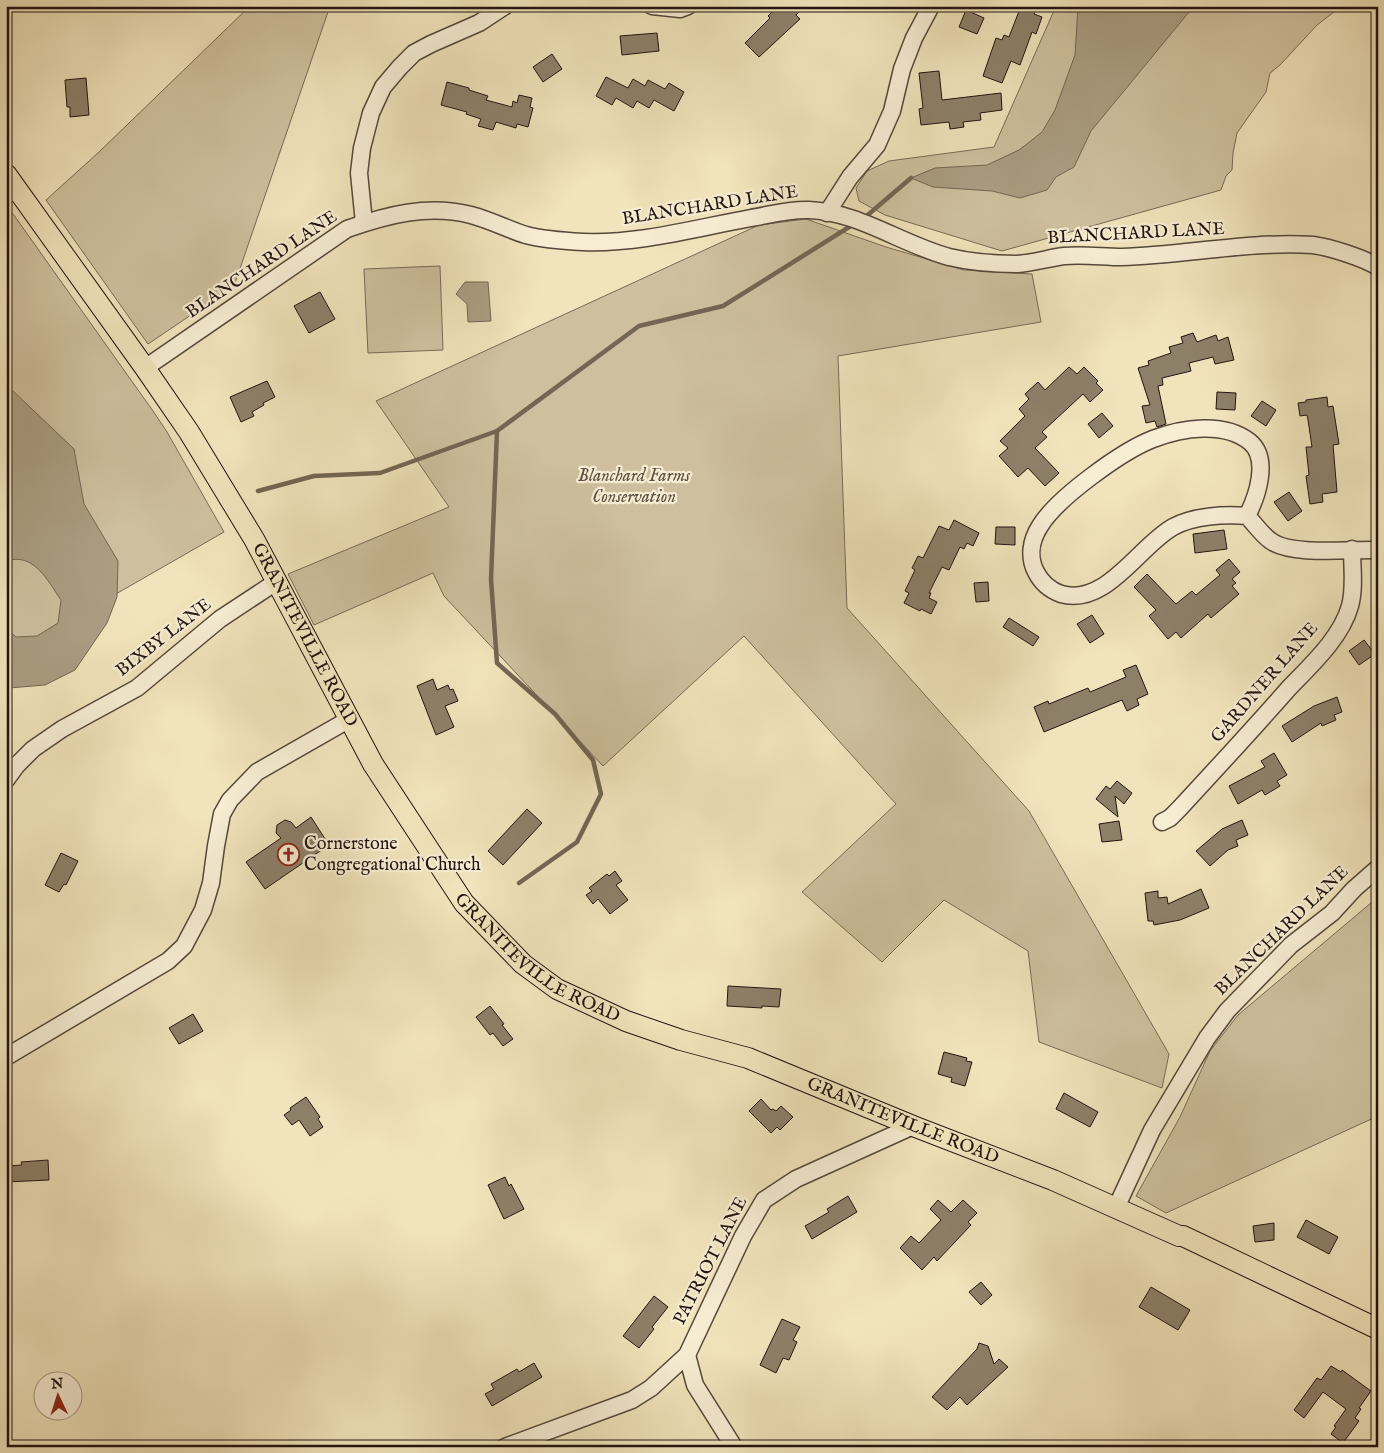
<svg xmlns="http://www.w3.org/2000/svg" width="1384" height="1453" viewBox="0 0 1384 1453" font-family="'IM FELL English',serif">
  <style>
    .green { fill: #cec09e; stroke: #786a57 }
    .water { fill: #aa9d81; stroke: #736654 }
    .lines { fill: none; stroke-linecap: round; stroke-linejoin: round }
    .stream { stroke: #736654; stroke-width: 4.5 }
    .building { fill: #8d8069; stroke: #211410 }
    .minor-casing { stroke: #55483b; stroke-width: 19 }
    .major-casing { stroke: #211410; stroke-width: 22 }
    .minor { stroke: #f6edd3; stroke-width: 16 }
    .major { stroke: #f1e3bb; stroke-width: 20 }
    .labels { text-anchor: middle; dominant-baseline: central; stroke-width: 4.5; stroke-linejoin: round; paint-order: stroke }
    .street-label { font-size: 18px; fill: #211410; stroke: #f6edd3 }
    .park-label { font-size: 18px; font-style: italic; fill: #5e5042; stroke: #f6edd3 }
    .poi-label { font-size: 18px; fill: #211410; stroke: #f6edd3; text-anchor: start }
  </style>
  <rect width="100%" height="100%" fill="#f1e3bb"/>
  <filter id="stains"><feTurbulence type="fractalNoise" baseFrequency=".004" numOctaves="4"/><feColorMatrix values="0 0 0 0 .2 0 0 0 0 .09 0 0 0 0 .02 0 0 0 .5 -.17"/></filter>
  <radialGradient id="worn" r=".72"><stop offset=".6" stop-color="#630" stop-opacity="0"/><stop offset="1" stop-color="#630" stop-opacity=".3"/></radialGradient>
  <!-- green -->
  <g class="green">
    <path d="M250 6H330L234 286 148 344 46 200 99 152Z"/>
    <path d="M1056 6H1338L1334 12 1317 25 1280 65 1270 73 1266 92 1237 133 1233 153 1232 170 1226 176 1221 190 1002 251 885 215 859 201 856 188 867 171 889 161 994 147Z"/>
    <path d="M6 204 153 411 167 432 224 532 6 657Z"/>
    <path d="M806 219 886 247 964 270 1032 274 1041 322 838 356 847 608 1029 811 1169 1054 1162 1088 1039 1042 1028 951 944 900 882 962 802 892 896 804 744 636 603 766 444 596 433 573 314 625 288 574 449 507 376 401 759 225Z"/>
    <path d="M440 266 443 350 368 353 364 269Z"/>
    <path d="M1378 897V1116L1166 1213 1136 1196 1180 1117 1210 1051 1238 1015Z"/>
  </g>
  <!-- water -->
  <g class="water">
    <path d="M1078 6H1194L1091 131 1074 167 1056 177 1047 190 1020 198 992 191 933 187 911 178 935 168 987 165 1019 150 1042 132 1055 110 1075 55Z"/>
    <path d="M465 282H488L491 321 468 322 467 304 456 294Z"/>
    <path d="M6 389 13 391 74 449 84 504 118 561 117 597 107 623 75 670 45 685 9 688 6 687V628L16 637 37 636 58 623 61 600C47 580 34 552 6 561Z"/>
  </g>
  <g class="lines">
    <!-- stream -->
    <g class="stream">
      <path d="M863 219 911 178"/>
      <path d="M497 431 491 579 497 663 555 714 593 760 601 794 577 842 519 883"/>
      <path d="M258 491 314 476 380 473 497 431 639 326 723 306 854 224"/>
    </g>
  </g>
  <!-- building -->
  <g class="building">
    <path d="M778 6H805L796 15 800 19 759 57 745 43 770 18 768 16Z"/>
    <path d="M1021 6H1038L1034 14 1042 17 1036 34 1032 32 1020 65 1011 61 1002 83 983 76 996 38 1002 40 1004 35 1009 37Z"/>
    <path d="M966 10 984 18 977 34 959 27Z"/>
    <path d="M657 33 659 51 622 55 620 36Z"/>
    <path d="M552 54 562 69 543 82 533 67Z"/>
    <path d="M939 71 942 100 1001 93 1002 110 980 113 981 120 963 122 964 127 950 129 949 122 921 125 919 109 923 108 919 73Z"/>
    <path d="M606 77 628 88 633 79 645 86 648 80 665 89 669 83 684 92 674 111 654 100 649 108 637 101 633 108 616 98 612 105 596 96Z"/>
    <path d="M86 78 89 115 70 117V107H67L65 80Z"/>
    <path d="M447 82 469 88V90L488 96 486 100 512 107 513 101 517 103 519 95 532 98 530 107 533 108 528 127 517 124 516 128 496 122 493 130 478 126 481 119 466 114 467 112 441 105Z"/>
    <path d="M320 292 335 319 309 333 294 306Z"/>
    <path d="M1193 333 1197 342 1216 335 1218 341 1228 337 1234 360 1215 364 1213 357 1189 363 1191 371 1162 378 1163 385 1158 386 1166 424 1157 427 1155 421 1146 423 1142 406 1150 405 1138 368 1149 365 1148 361 1171 353 1169 347 1183 343 1181 337Z"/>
    <path d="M1069 367 1077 374 1084 367 1098 381 1096 383 1103 390 1090 402 1083 394 1042 432 1047 437 1035 448 1059 473 1045 486 1028 468 1018 477 999 456 1008 448 1000 441 1025 416 1019 409 1029 399 1025 394 1038 382 1045 390Z"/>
    <path d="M267 381 275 397 263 403 264 405 252 412 254 416 241 422 230 397Z"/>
    <path d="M1217 392 1236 393 1235 410 1216 409Z"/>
    <path d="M1327 397 1328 407 1333 406 1339 444 1333 445 1337 492 1322 494 1323 502 1310 504 1306 476 1309 475 1306 447H1312L1308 420 1307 415 1300 416 1298 403 1306 402V400Z"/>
    <path d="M1262 401 1276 410 1266 426 1251 416Z"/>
    <path d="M1102 413 1113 426 1099 438 1088 424Z"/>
    <path d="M1289 492 1302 511 1288 521 1274 502Z"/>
    <path d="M954 520 979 533 973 546 967 543 964 549 960 547 949 570 942 567 929 593H931L929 598 937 602 931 614 921 609 920 611 904 603 909 593 905 591 915 570 912 568 918 556 923 558 939 526 949 530Z"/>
    <path d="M996 527H1015V545L995 544Z"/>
    <path d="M1224 530 1227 549 1195 553 1193 534Z"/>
    <path d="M1229 559 1240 572 1232 579 1236 583 1232 586 1239 594 1211 618 1208 614 1181 638 1176 632 1168 639 1149 616 1156 610 1134 587 1147 574 1176 604 1192 591 1196 595 1220 575 1216 570Z"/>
    <path d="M988 582 989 601 976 602 974 583Z"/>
    <path d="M1092 615 1104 634 1090 643 1077 624Z"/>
    <path d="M1009 618 1039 637 1033 646 1003 627Z"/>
    <path d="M1364 640 1375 654 1359 665 1349 651Z"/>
    <path d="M1136 665 1148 694 1137 699 1139 705 1127 711 1122 700 1044 732 1034 707 1048 701 1049 704 1088 688 1090 692 1126 677 1123 670Z"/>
    <path d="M433 679 437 690 448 685 450 690 453 689 458 701 445 706 454 727 436 735 417 686Z"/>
    <path d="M1337 697 1342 712 1334 715 1336 720 1322 726 1321 723 1292 742 1282 726 1314 706Z"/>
    <path d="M1274 753 1287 775 1277 781 1280 786 1265 795 1262 790 1238 804 1229 786 1265 767 1261 761Z"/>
    <path d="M1117 781 1132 793 1124 804 1115 796 1118 817 1096 799 1106 786 1110 789Z"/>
    <path d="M527 809 542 823 503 865 488 851Z"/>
    <path d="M311 817 329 845 265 889 246 862 281 838 276 833 277 825 285 820 291 822 296 828Z"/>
    <path d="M1242 820 1248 835 1236 840 1238 846 1228 850 1210 866 1196 851 1222 829Z"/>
    <path d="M1119 821 1122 840 1102 842 1099 824Z"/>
    <path d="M61 853 78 861 66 885 64 884 59 892 45 885Z"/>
    <path d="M615 871 622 881 616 885 628 900 610 914 598 899 593 904 586 895 592 891 589 888 607 874 609 876Z"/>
    <path d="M1201 889 1209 908 1180 920 1154 925 1153 921H1148L1145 893 1158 891V898L1167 897 1168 904Z"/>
    <path d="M728 986 781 989 779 1007 762 1006V1008L727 1006Z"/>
    <path d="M490 1006 504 1024 502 1025 513 1039 503 1046 493 1033 490 1035 476 1017Z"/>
    <path d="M193 1014 203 1031 179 1044 169 1028Z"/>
    <path d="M944 1052 967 1058 966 1061 972 1062 965 1086 951 1082 952 1078 938 1074Z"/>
    <path d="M1064 1093 1098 1112 1090 1127 1056 1109Z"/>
    <path d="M306 1097 320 1117 318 1119 323 1127 310 1136 299 1120 292 1125 284 1115 291 1110 290 1108Z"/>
    <path d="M761 1099 771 1110 773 1109 776 1111 781 1106 793 1117 780 1130 777 1127 771 1133 749 1111Z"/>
    <path d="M48 1160 49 1180 6 1182V1166L22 1165 21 1162Z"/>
    <path d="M505 1177 509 1186 511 1184 524 1209 504 1219 488 1185Z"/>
    <path d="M848 1196 857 1212 812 1239 805 1226 829 1212 827 1209Z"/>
    <path d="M938 1200 951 1212 963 1200 977 1213 968 1222 971 1225 937 1261 934 1257 922 1270 900 1248 911 1236 919 1243 941 1220 930 1209Z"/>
    <path d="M1306 1220 1338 1237 1329 1254 1297 1237Z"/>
    <path d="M1274 1223V1240L1255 1242 1253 1226Z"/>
    <path d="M981 1282 992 1295 981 1305 969 1292Z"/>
    <path d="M1151 1287 1190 1310 1178 1330 1139 1307Z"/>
    <path d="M654 1296 668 1307 652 1327 654 1329 639 1348 623 1336Z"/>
    <path d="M782 1319 800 1327 793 1340 797 1342 789 1360 783 1358 776 1373 760 1365Z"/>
    <path d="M979 1343 988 1346 994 1364 999 1359 1008 1367 967 1405 960 1397 947 1410 932 1397 977 1349Z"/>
    <path d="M534 1363 542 1377 492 1406 485 1394 494 1389 491 1384 517 1369 519 1372Z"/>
    <path d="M1331 1366 1341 1372 1342 1370 1371 1391 1359 1408 1361 1409 1355 1418 1359 1421 1343 1443 1331 1434 1336 1427 1334 1426 1346 1409 1323 1392 1304 1418 1294 1410 1317 1378 1321 1380Z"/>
  </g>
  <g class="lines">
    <defs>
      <g id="minor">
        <path d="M652 6 680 9 688 6"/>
        <path d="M827 213 850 177 877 145 892 111 902 69 914 38 931 6"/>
        <path d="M364 223 359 173 362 148 371 113 383 87 400 67 414 53 431 44 479 23 505 6"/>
        <path d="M145 368 347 229C387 215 428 204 471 215 490 220 507 229 526 235 545 240 564 241 583 242 640 244 696 228 751 218 769 215 790 209 809 210 859 212 901 244 949 257 970 262 995 264 1017 264 1033 263 1049 258 1064 256 1083 254 1103 257 1122 257 1186 255 1249 241 1313 245 1329 247 1364 258 1378 267"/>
        <path d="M1247 516C1257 497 1270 459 1250 442 1224 421 1182 428 1153 439 1122 451 1057 498 1040 526 1031 540 1028 557 1036 572 1041 582 1050 590 1061 594 1106 607 1139 546 1173 527 1193 516 1224 514 1247 516 1255 524 1262 535 1271 541 1291 556 1351 549 1378 550"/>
        <path d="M6 780 17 765 33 749 62 729 137 688 220 619 276 582"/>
        <path d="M1162 822 1170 818 1179 809C1216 769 1253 729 1289 688 1311 665 1341 638 1350 606 1355 588 1352 567 1352 549"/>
        <path d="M6 1057 168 961 184 946 203 910 211 883 216 846 222 814 230 800 257 772 348 720"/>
        <path d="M1116 1208 1152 1130 1207 1038 1227 1011 1291 945 1332 913 1354 889 1378 868"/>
        <path d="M687 1355 695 1385 734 1447"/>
        <path d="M505 1447 632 1400 651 1388 687 1355 743 1236 764 1200 796 1179 913 1126"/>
      </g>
      <g id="major">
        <path id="s1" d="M6 174 145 368 189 432 254 539 373 764 464 903 523 964 557 989 626 1021 681 1040 748 1058 913 1126 1053 1180 1179 1236H1183L1378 1329"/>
      </g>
    </defs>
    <!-- minor casing -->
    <use href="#minor" class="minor-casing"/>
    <!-- major casing -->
    <use href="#major" class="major-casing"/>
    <!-- minor -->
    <use href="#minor" class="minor"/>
    <!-- major -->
    <use href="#major" class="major"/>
  </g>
  <!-- icons -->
  <defs>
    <symbol id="church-ring" viewBox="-11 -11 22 22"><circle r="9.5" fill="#f6edd3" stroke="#8f2418" stroke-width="1.5"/><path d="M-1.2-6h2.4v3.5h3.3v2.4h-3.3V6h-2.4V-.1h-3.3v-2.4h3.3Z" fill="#8f2418"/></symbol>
  </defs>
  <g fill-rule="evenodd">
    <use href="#church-ring" x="276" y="842" width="25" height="25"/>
  </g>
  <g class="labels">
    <!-- street labels -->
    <g class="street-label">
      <text transform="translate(710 206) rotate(-9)">BLANCHARD LANE</text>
      <text transform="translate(1136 234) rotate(-3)">BLANCHARD LANE</text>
      <text transform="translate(262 265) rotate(-34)">BLANCHARD LANE</text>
      <text stroke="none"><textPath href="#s1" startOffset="550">GRANITEVILLE ROAD</textPath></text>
      <text transform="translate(164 638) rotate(-38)">BIXBY LANE</text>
      <text transform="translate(1265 683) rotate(-49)">GARDNER LANE</text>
      <text transform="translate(1282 931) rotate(-44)">BLANCHARD LANE</text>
      <text stroke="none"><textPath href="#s1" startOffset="955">GRANITEVILLE ROAD</textPath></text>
      <text stroke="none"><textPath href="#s1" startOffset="1360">GRANITEVILLE ROAD</textPath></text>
      <text transform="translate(711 1261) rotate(-63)">PATRIOT LANE</text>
    </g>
    <!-- park labels -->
    <g class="park-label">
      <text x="634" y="476">Blanchard Farms<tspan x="634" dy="21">Conservation</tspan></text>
    </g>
    <!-- poi labels -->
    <g class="poi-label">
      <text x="304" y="844">Cornerstone<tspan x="304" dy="21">Congregational Church</tspan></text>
    </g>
  </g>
  <!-- margin -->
  <rect width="1384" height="1453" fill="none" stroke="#f1e3bb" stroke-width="25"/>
  <rect x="8" y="8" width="1369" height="1438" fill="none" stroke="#211410" stroke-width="2.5"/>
  <rect x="12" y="12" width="1359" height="1428" fill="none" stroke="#211410"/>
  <!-- north arrow -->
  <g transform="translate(58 1396) rotate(356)"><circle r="24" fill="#f6edd3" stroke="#a19685"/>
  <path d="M0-4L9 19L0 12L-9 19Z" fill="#8f2418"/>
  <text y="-8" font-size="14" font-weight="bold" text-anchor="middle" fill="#211410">N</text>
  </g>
  <rect width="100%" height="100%" filter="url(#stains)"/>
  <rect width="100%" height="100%" fill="url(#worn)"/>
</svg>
